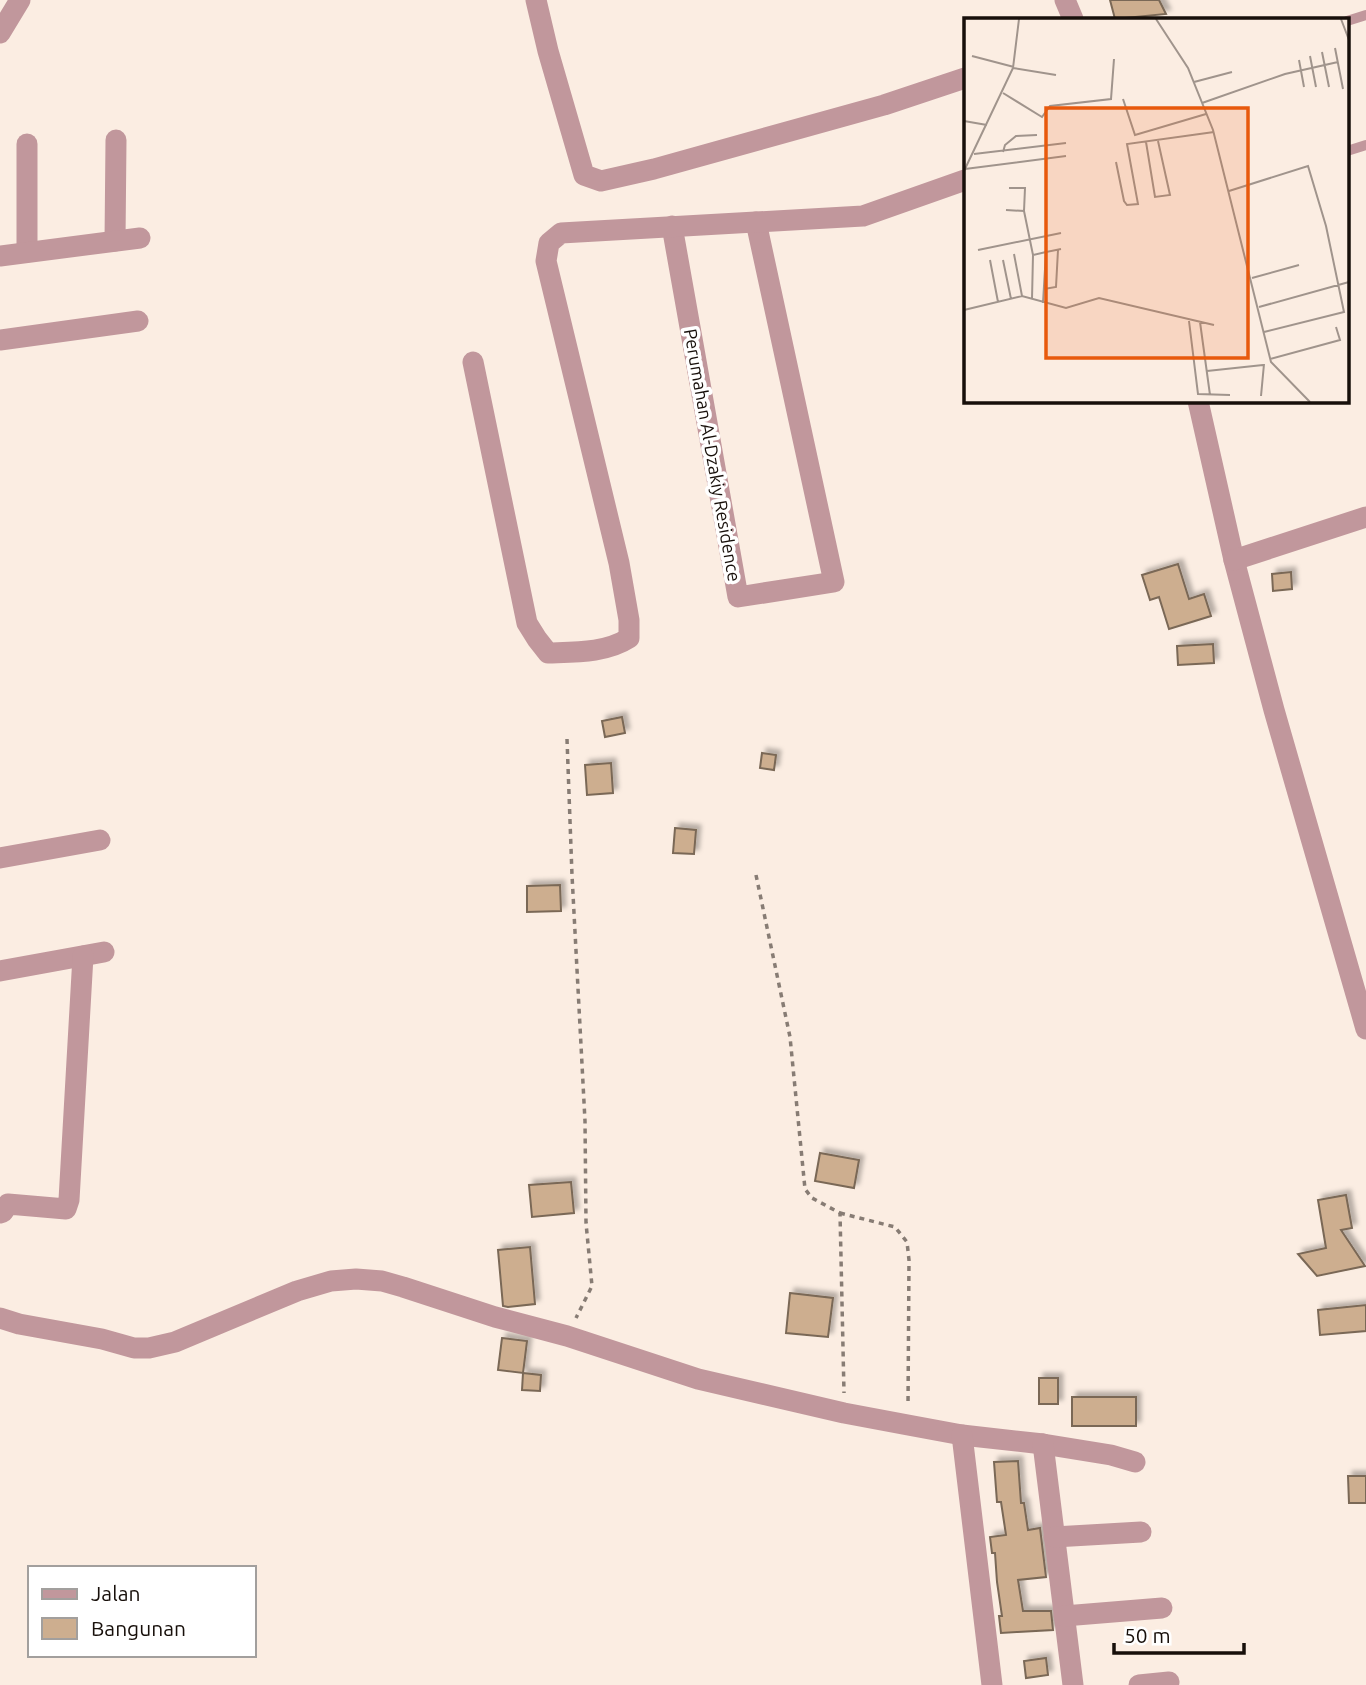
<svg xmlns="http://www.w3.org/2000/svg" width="1366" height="1685" viewBox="0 0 1366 1685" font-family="Ubuntu,sans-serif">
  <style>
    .building { fill: #cdae8f; stroke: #7a6856; stroke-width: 2; filter: url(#shadow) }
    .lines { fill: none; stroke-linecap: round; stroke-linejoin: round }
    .path { stroke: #877c74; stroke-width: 3.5; stroke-dasharray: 5 5; stroke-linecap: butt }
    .lane { stroke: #c1979c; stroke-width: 10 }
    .street { stroke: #c1979c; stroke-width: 21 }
    .labels { text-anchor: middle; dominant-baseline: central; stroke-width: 7; stroke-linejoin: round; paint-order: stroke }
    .street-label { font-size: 18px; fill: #170f0a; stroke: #fff }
    .inset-road { fill: none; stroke: #a0948c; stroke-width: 2 }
    .view { fill: #e8590c; fill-opacity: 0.15; stroke: #e8590c; stroke-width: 3.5 }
    .inset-edge { fill: none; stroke: #170f0a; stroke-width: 3.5 }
  </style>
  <defs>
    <filter id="shadow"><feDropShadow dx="4.5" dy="-4.5" stdDeviation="2" flood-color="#0004"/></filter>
  </defs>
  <rect width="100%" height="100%" fill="#fbede2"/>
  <!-- building -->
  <g class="building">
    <path d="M1110 0H1159L1166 14 1115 19Z"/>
    <path d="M1178 564 1189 599 1204 594 1211 616 1169 629 1159 597 1150 600 1142 575Z"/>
    <path d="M1291 572 1292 589 1273 591 1272 574Z"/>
    <path d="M1213 644 1214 663 1178 665 1177 646Z"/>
    <path d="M622 717 625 733 605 737 602 721Z"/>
    <path d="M762 753 776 755 774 770 760 768Z"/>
    <path d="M611 763 613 793 587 795 585 765Z"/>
    <path d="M675 828 696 830 694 854 673 853Z"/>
    <path d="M560 885 561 911 527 912V886Z"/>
    <path d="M820 1153 859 1160 854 1188 815 1181Z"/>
    <path d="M571 1182 574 1213 532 1217 529 1185Z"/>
    <path d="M1346 1195 1352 1228 1341 1230 1365 1266 1317 1276 1298 1254 1326 1248 1318 1200Z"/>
    <path d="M530 1247 535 1304 508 1307 503 1306 498 1250Z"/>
    <path d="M790 1293 833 1298 828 1337 786 1333Z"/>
    <path d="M1366 1305V1331L1320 1335 1318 1310Z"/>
    <path d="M502 1338 527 1341 523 1373 498 1370Z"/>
    <path d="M523 1373 541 1375 540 1391 522 1390Z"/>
    <rect x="1039" y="1378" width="19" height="26"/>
    <rect x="1072" y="1397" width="64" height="29"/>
    <path d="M1018 1461 1021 1503H1024L1028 1530 1040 1528 1046 1577 1018 1580 1023 1611H1051L1053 1630 1001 1633 999 1616H1002L997 1582 995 1553H992L990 1537 1006 1535 1001 1502H997L994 1462Z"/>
    <path d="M1348 1476H1366V1503H1349Z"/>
    <path d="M1046 1658 1048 1675 1026 1678 1024 1661Z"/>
  </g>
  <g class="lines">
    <!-- path -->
    <g class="path">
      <path d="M567 739 572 875 585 1121 586 1223 592 1286 576 1318"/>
      <path d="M756 875 790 1037 805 1189 812 1198 840 1213 844 1393"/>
      <path d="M840 1213 895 1227 907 1242 909 1260 908 1406"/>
    </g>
    <!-- lane -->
    <g class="lane">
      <path d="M1347 21 1366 15"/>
      <path d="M1347 151 1366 145"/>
    </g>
    <!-- street -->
    <g class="street">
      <path d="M536 0 548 51 584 175 601 181 654 169 884 105 965 78"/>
      <path d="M1065 0 1073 19"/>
      <path d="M0 33 20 0"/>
      <path d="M27 144V252"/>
      <path d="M672 226 738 597 834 582 756 222"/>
      <path d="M115 241 116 140"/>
      <path d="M0 256 140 238"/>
      <path d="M0 340 138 321"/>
      <path d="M473 362 527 623 537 639 548 653C575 652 606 653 629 638V620L619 563 546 261 549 243 561 233 863 216 965 180"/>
      <path d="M1198 401 1234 560 1274 710 1366 1029"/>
      <path d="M1234 560 1366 517"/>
      <path d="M0 858 100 840"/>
      <path d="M0 971 104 952"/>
      <path d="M0 1213 3 1212 8 1204 66 1209 69 1200 83 956"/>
      <path d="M0 1318 19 1324 102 1339 134 1348H149L175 1342 297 1291 331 1281 356 1279 382 1281 403 1287 495 1317 567 1336 698 1379 844 1413 908 1425 962 1435 1043 1444 1111 1455 1135 1462"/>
      <path d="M962 1435 992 1685"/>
      <path d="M1043 1444 1073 1685"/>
      <path d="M1054 1537 1141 1532"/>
      <path d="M1064 1616 1162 1608"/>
      <path d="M1139 1685 1169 1682"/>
    </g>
  </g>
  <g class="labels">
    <!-- street labels -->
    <g class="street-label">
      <text transform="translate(713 455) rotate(80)">Perumahan Al-Dzakiy Residence</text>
    </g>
  </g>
  <!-- overview -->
  <g transform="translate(964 18)">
    <rect width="385" height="385" fill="#fbede2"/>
    <path class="inset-road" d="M192 1 224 50 249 112 307 344 346 384M377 1 385 22M371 30 379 71M358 34 365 69M8 38 50 49M346 38 352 69M335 42 340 69M49 50 92 57M230 64 268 54M39 75 78 99 86 88 147 81 150 41M159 81 171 117 242 96M238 85 321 56 374 44M0 103 23 107M182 124 191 179 206 177 194 123M39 134 41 127 52 118 73 117M10 136 102 125M152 144 160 183 163 187 174 186 163 126 250 114M1 151 102 138M0 153 49 50 55 1M45 170H61L60 193M265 173 344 148 362 208 380 294 300 314M42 192 60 193 69 237M14 232 97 215M50 236 58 278M26 242 34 284M39 242 47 281M288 260 335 247M80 271 92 269 94 232M68 281 69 237 82 234M79 285 82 234 97 231M295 289 385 264M0 292 58 278 102 290 135 280 250 307M225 303 234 376 266 377M236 304 246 377M306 341 376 322 372 309M243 353 299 347M297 378 300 346"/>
    <path class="view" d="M82 90H284V340H82Z"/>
    <rect width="385" height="385" class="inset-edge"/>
  </g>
  <!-- legend -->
  <rect x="28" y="1566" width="228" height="91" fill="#ffffff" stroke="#a29f9d" stroke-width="2"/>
  <rect x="42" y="1589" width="35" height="10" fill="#c1979c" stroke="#a29f9d" stroke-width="2"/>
  <text x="91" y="1601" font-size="21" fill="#170f0a">Jalan</text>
  <rect x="42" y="1618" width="35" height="21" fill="#cdae8f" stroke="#a29f9d" stroke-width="2"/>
  <text x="91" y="1636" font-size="21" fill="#170f0a">Bangunan</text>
  <!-- scale -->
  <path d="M1114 1643v10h130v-10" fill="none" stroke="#170f0a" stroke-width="3.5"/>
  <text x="1124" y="1643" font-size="21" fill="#170f0a" stroke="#ffffff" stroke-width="5" paint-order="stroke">50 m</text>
</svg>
